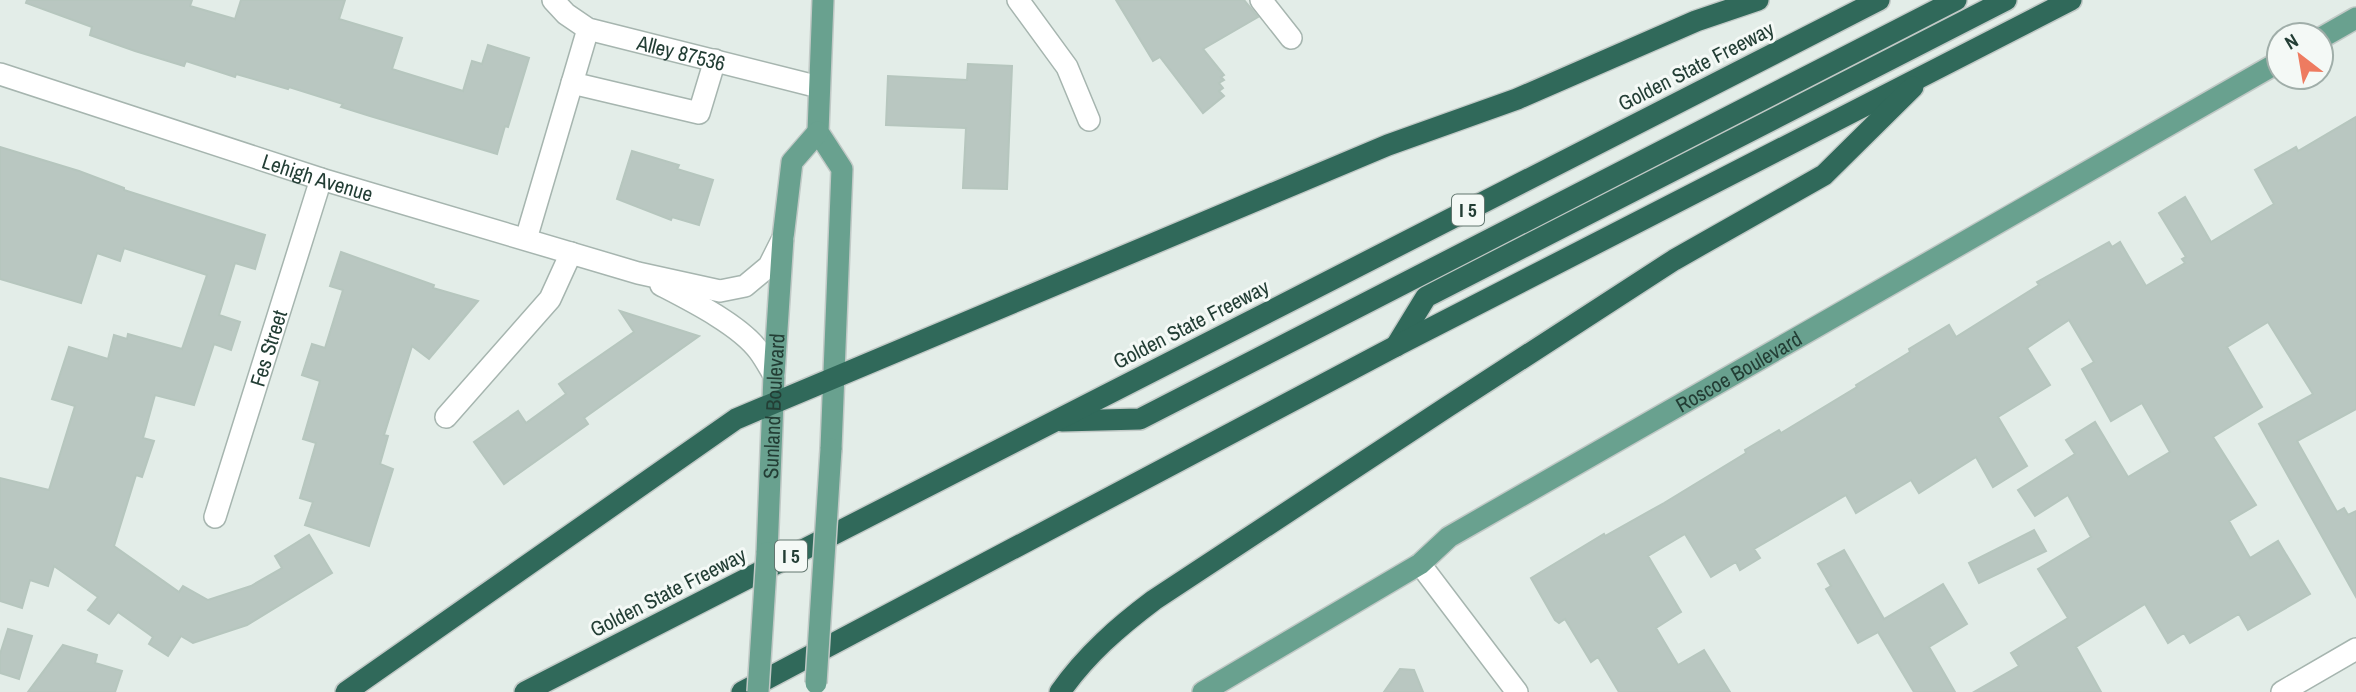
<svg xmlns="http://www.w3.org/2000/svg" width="2356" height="692" viewBox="0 0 2356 692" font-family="'Archivo Narrow',sans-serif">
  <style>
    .building { fill: #b9c7c1; stroke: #b6c6be; stroke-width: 2 }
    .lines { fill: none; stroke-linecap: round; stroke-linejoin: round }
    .minor-casing { stroke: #a6b5af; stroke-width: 24 }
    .major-casing { stroke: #c1c9c6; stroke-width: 24 }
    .highway-casing { stroke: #c1c9c6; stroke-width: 24 }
    .minor { stroke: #fff; stroke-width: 21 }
    .major { stroke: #69a18f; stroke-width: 21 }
    .highway { stroke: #30695a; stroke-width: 21 }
    .major-bridge-casing { stroke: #c1c9c6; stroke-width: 24; stroke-linecap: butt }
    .major-bridge { stroke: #69a18f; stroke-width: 21 }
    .labels { text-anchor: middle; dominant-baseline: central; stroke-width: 6; stroke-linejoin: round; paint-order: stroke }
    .shield { fill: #f4f9f6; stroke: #62766f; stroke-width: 2 }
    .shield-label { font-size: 19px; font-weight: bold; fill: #233e35 }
    .street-label { font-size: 21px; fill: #233e35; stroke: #f4f9f6 }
  </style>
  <rect width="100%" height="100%" fill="#e3ede8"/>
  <!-- building -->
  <g class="building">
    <path d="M27 0H192L190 6 235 19 241 0H345L339 19 402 38 392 69 463 91 472 61 482 64 488 45 529 58 508 127 505 126 497 154 370 116 341 107 343 104 289 87 288 89 236 74 235 77 186 61 184 66 135 51 90 35 92 27 26 3Z"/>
    <path d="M1116 0H1244L1258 17 1203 49 1224 75 1221 77 1224 80 1219 83 1223 88 1219 91 1224 96 1203 113 1160 57 1153 61Z"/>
    <path d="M968 64 1012 66 1007 189 963 188 966 128 886 125 888 76 967 80Z"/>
    <path d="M2356 117V409L2297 441 2337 512 2344 508 2348 515 2356 511V597L2259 424 2313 394 2268 322 2227 347 2262 407 2213 437 2256 505 2229 521 2250 558 2278 541 2310 594 2248 630 2239 614 2190 643 2184 633 2168 643 2145 604 2076 647 2101 692H1974L2019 666 2011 653 2068 618 2038 569 2091 537 2068 495 2035 516 2018 490 2075 454 2066 440 2095 422 2128 477 2170 452 2142 403 2111 421 2082 369 2094 362 2069 320 2027 348 2050 385 1998 417 2027 466 1993 487 1976 457 1919 493 1911 480 1856 513 1846 495 1754 549 1760 558 1740 570 1736 562 1711 577 1685 534 1648 556 1681 612 1656 628 1678 665 1704 650 1730 692H1619L1598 657 1591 662 1565 619 1559 623 1555 620 1531 578 1604 534 1605 536 1664 503 1746 453 1745 450 1779 430 1781 433 1857 387 1856 385 1910 352 1909 349 1949 325 1956 337 2039 285 2037 282 2109 242 2112 247 2120 242 2146 286 2185 263 2182 259 2186 257 2159 213 2185 197 2211 242 2274 204 2255 170 2296 147 2298 151Z"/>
    <path d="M0 147 79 171 124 188V190L265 235 255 269 235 263 219 315 240 322 231 350 214 344 194 405 155 395 143 438 154 441 142 477 136 475 114 546 179 592 183 586 208 600 251 586 282 568 275 556 309 535 332 573 247 625 193 643 181 636 168 656 149 644 153 637 118 612 109 624 88 610 98 597 54 566 48 586 30 580 22 608 0 601V478L49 490 75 406 52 399 69 347 108 359 114 335 127 339 128 334 182 349 207 275 124 248 120 261 97 253 81 303 0 279Z"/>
    <path d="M632 151 679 165 677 169 713 180 699 225 672 217 671 220 617 199Z"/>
    <path d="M341 252 434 285 433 288 478 301 429 359 412 346 384 435 388 436 380 464 393 469 369 546 305 525 313 502 300 498 316 443 303 439 320 381 302 375 312 344 325 348 343 290 330 286Z"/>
    <path d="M620 311 699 336 584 418 588 424 504 484 474 442 518 411 526 423 566 394 559 384 634 332Z"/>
    <path d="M2034 530 2046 551 1979 583 1969 563Z"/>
    <path d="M1844 550 1884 619 1943 584 1967 624 1929 647 1955 692H1914L1878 632 1858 643 1826 589 1831 586 1818 564Z"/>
    <path d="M8 629 32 636 19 679 0 673V654Z"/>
    <path d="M63 645 97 655 95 663 122 671 115 692H28Z"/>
    <path d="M1400 669 1414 670 1423 692H1384Z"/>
  </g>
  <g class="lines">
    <defs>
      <g id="minor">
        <path id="s1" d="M553 0 566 14 588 29 819 87"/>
        <path d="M1018 0 1067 67 1089 120"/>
        <path d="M1261 0 1291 38"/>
        <path id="s2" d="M0 74 321 179 638 273 720 291 745 286 769 266 783 238"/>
        <path d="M572 83 699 113 715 60"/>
        <path d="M526 239 588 29"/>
        <path d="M661 285C690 300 740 325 759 351 765 359 769 367 774 375"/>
        <path d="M446 417 550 299 571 253"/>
        <path id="s3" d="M215 517 321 179"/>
        <path d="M1420 564 1517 692"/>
        <path d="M2282 692 2356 649"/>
      </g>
      <g id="major">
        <path d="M823 0 818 132 842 169 831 449"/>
        <path d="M2321 38 2356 18"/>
        <path id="s4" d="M767 553 774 375 783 238 792 162 818 132"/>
        <path id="s5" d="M1203 692 1420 564 1449 537 2279 62"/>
      </g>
      <g id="highway">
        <path d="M1396 346 1426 297 2006 0"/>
        <path d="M1062 421 1140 419 1956 0"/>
        <path d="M346 692 736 419 1388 145 1517 99 1696 21 1758 0"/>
        <path d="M525 692 1879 0"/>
        <path d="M742 692 1396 346 2071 0"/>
        <path d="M1060 692C1086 655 1118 627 1154 600L1447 407 1674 260 1824 175 1913 87"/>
      </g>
    </defs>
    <!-- minor casing -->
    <use href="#minor" class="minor-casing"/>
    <!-- major casing -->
    <use href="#major" class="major-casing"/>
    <!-- highway casing -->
    <use href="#highway" class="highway-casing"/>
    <!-- minor -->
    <use href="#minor" class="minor"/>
    <!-- major -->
    <use href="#major" class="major"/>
    <!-- highway -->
    <use href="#highway" class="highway"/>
    <defs>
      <g id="major-bridge">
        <path d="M816 683 831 449"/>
        <path d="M758 692 767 553"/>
      </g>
    </defs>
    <!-- major-bridge casing -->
    <use href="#major-bridge" class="major-bridge-casing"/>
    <!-- major-bridge -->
    <use href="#major-bridge" class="major-bridge"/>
  </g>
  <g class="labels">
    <!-- shield labels -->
    <g class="shield">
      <rect x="1452" y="194.5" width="32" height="31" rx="5"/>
      <rect x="775" y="540.5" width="32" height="31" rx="5"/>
    </g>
    <g class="shield-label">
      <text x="1468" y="210">I 5</text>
      <text x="791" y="556">I 5</text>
    </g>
    <!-- street labels -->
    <g class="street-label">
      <text stroke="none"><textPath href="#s1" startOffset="142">Alley 87536</textPath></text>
      <text transform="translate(1696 66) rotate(-27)">Golden State Freeway</text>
      <text stroke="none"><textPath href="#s2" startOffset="334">Lehigh Avenue</textPath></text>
      <text transform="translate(1191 324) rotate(-27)">Golden State Freeway</text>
      <text stroke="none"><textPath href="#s3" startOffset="177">Fes Street</textPath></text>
      <text stroke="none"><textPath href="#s5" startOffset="625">Roscoe Boulevard</textPath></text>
      <text stroke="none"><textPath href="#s4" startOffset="147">Sunland Boulevard</textPath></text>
      <text transform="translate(668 592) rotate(-27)">Golden State Freeway</text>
    </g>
  </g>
  <!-- north arrow -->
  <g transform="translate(2300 56) rotate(329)"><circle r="33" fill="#f4f9f6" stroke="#a0aea9" stroke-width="2"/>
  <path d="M0-5L12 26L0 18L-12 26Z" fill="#ee7b60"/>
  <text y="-10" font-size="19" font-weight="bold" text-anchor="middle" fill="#233e35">N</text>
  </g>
</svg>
